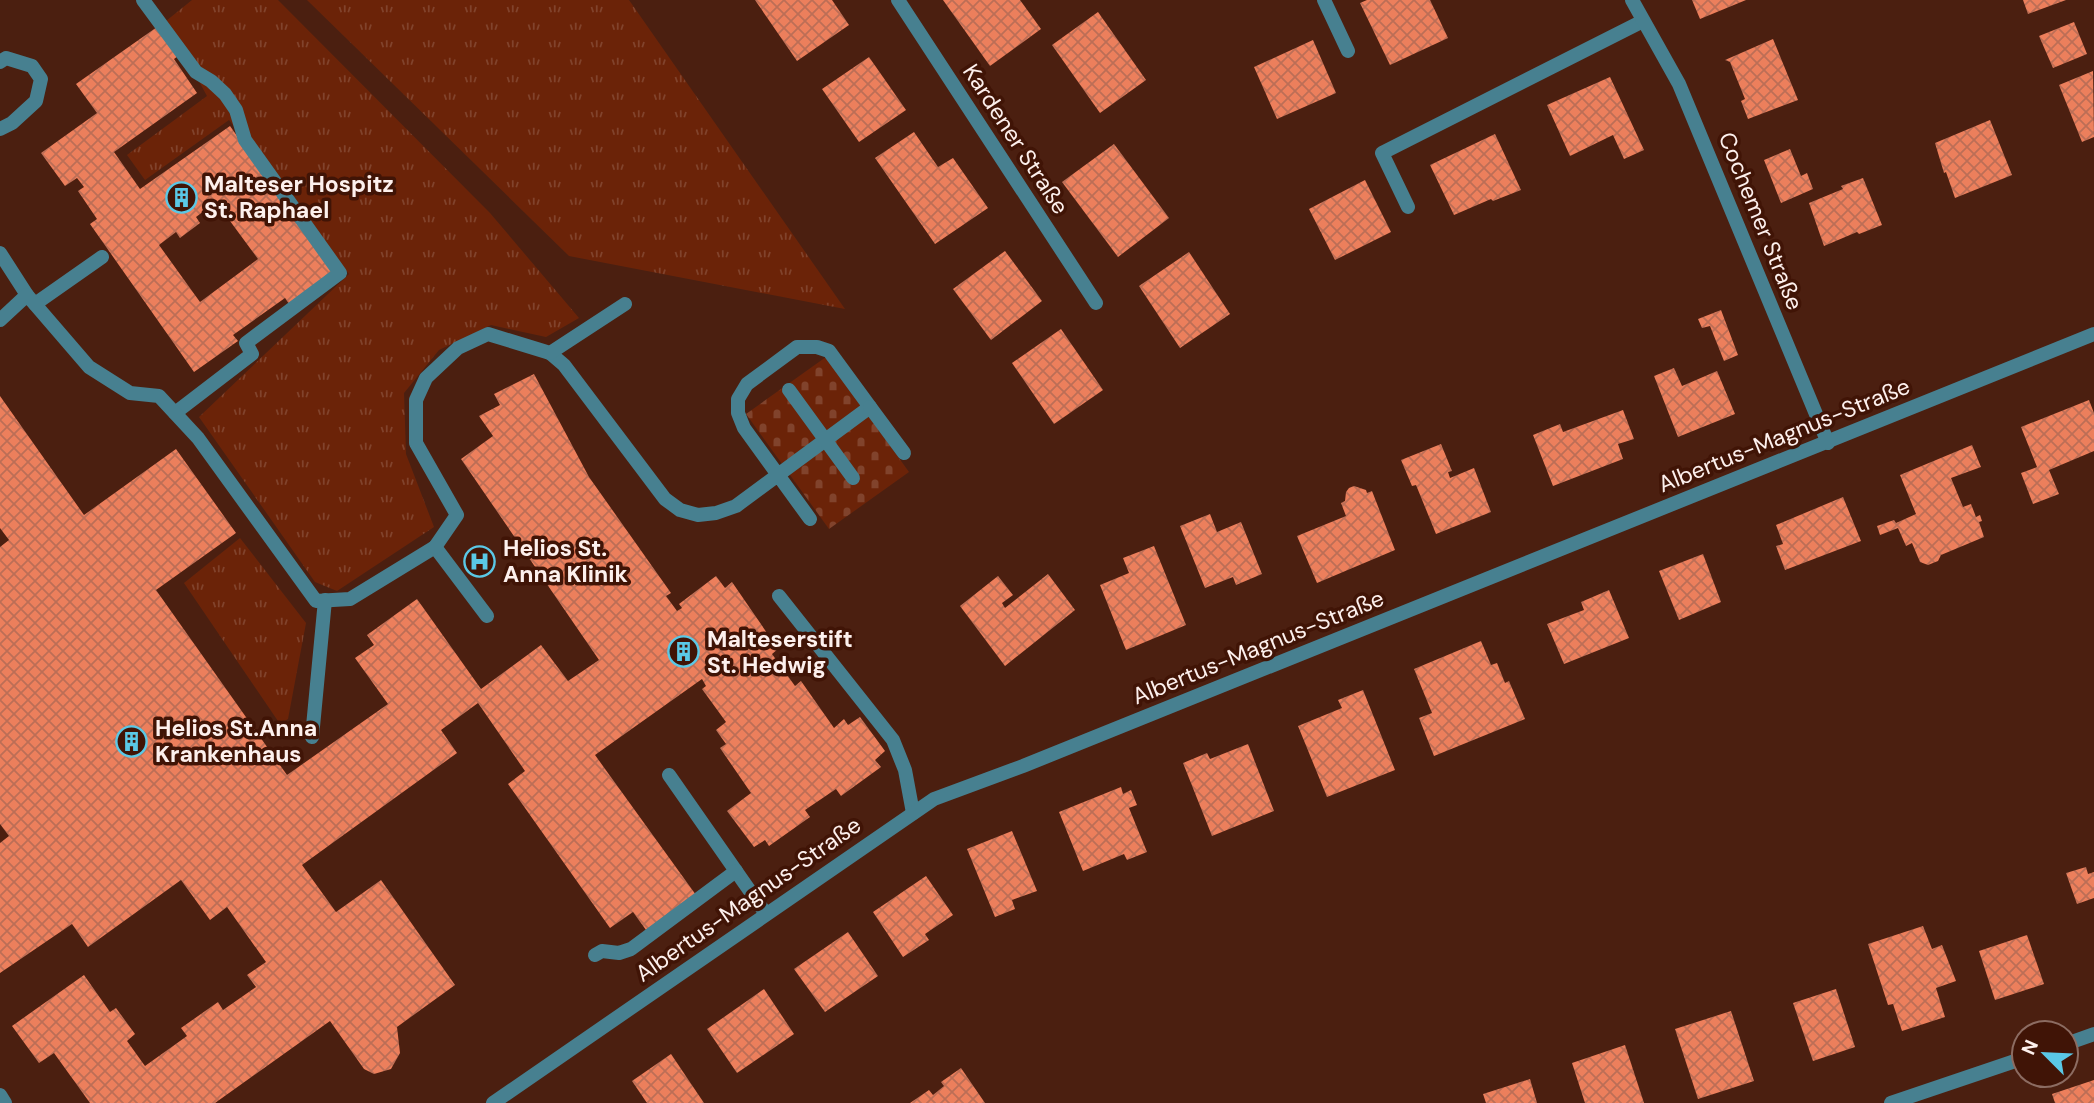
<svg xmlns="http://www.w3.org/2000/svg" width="2094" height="1103" viewBox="0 0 2094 1103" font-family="'DM Sans',sans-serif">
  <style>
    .grass { fill: url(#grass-tufts) }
    .cemetery { fill: url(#cemetery-stones) }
    .building { fill: url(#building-cross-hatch); fill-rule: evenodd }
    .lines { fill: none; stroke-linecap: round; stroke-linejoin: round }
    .lane { stroke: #478090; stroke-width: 14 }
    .street { stroke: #478090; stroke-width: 14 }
    .labels { text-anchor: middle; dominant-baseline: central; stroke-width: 7; stroke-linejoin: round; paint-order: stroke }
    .street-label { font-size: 23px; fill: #fdf0ed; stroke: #401406 }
    .poi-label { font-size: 23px; font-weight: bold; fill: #fdf0ed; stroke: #401406; text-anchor: start }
  </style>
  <defs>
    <pattern id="grass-tufts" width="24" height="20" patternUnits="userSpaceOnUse" patternTransform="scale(1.75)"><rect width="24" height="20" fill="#6b2308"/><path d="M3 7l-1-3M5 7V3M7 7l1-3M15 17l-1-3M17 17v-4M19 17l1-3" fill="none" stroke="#81432c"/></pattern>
    <pattern id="cemetery-stones" width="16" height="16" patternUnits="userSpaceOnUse" patternTransform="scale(1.75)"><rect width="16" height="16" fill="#6b2308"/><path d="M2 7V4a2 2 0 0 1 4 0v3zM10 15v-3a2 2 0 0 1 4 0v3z" fill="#81432c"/></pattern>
    <pattern id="building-cross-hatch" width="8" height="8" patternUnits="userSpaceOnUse" patternTransform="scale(1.75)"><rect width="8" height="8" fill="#ec7f5c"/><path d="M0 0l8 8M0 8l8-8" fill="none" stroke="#bc6e56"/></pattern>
  </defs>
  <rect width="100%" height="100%" fill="#4b1f10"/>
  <!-- grass -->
  <g class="grass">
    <path d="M192 0H278L490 213 579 318 546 337 491 325 439 350 404 393 406 454 434 527 337 591 315 582 199 417 349 274 229 120 145 180 127 155 207 96 166 21Z"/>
    <path d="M307 0H629L845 309 569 256Z"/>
    <path d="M240 538 306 623 288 719 280 724 184 583Z"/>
  </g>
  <!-- cemetery -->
  <path class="cemetery" d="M826 357 909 472 829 529 746 414Z"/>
  <!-- building -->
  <g class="building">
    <path d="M755 0H832L849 25 797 61Z"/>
    <path d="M943 0H1020L1041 29 990 66Z"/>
    <path d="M1367 0H1430L1448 38 1390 65 1360 3Z"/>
    <path d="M1692 0H1746L1700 19Z"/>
    <path d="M2023 0H2066L2028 14Z"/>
    <path d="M1098 12 1146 80 1100 113 1052 45Z"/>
    <path d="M2074 22 2087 54 2053 68 2039 36Z"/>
    <path d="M157 27 178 56 174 59 197 93 114 152 140 189 230 126 334 273 289 304 285 298 233 335 238 341 194 372 90 224 97 219 78 191 84 187 77 178 65 186 41 153 97 113 76 84ZM216 202 258 259 200 302 159 245 176 232 180 238 200 223 196 217Z"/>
    <path d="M1773 39 1798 100 1748 119 1741 101 1745 99 1730 62 1725 60Z"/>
    <path d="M1313 40 1336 93 1277 119 1254 67Z"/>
    <path d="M869 57 906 110 859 142 822 89Z"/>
    <path d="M2093 71 2094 137 2082 142 2059 85Z"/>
    <path d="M1610 77 1644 150 1624 159 1613 135 1570 156 1547 105Z"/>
    <path d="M1990 120 2012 175 1955 198 1946 172 1944 173 1935 143Z"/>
    <path d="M914 132 938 167 953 158 988 208 935 244 875 158Z"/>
    <path d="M1495 134 1521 190 1493 201 1491 199 1454 215 1430 165Z"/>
    <path d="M1114 144 1169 218 1118 257 1062 182Z"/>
    <path d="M1790 149 1801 176 1807 173 1813 189 1781 203 1764 160Z"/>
    <path d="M1863 178 1882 225 1859 234 1857 232 1824 246 1809 203 1843 189 1841 186Z"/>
    <path d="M1365 180 1391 232 1335 260 1309 209Z"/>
    <path d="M1005 251 1042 301 991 340 953 289Z"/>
    <path d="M1189 252 1230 314 1180 348 1139 286Z"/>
    <path d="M1721 310 1738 355 1724 361 1710 326 1702 328 1698 319Z"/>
    <path d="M1061 329 1103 390 1054 424 1012 363Z"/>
    <path d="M1674 368 1682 386 1717 371 1735 414 1678 437 1654 376Z"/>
    <path d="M534 374 589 477 671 593 666 596 677 611 682 608 679 604 716 576 725 588 732 582 778 649 772 654 795 686 801 681 834 728 844 719 848 725 860 717 885 751 875 760 881 767 841 796 836 789 805 810 810 817 769 846 765 840 754 847 727 811 751 793 720 748 726 744 716 730 726 722 702 689 706 686 702 679 595 755 696 895 646 930 633 912 610 928 508 784 525 771 478 703 441 730 457 753 302 865 336 912 381 880 455 985 397 1027 400 1053 391 1069 374 1074 364 1069 330 1021 215 1103H90L54 1053 39 1063 12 1026 84 975 110 1012 116 1008 135 1034 127 1041 145 1066 187 1036 181 1028 218 1002 223 1010 256 987 247 975 266 962 227 907 210 920 181 880 88 947 72 924 0 973V843L9 836 0 824V547L9 540 0 528V396L84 515 176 449 236 533 156 590 287 775 388 704 355 658 374 645 367 635 417 599 481 689 541 645 568 681 599 660 461 459 493 436 479 416 500 405 494 394Z"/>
    <path d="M2089 400 2094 413V451L2049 470 2059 494 2033 504 2021 473 2037 467 2021 427Z"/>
    <path d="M1623 410 1634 439 1618 444 1623 459 1553 486 1533 435 1560 424 1563 432Z"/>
    <path d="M1441 444 1452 471 1448 472 1450 478 1474 468 1491 512 1436 534 1416 485 1412 486 1401 460Z"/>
    <path d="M1972 445 1981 467 1951 478 1963 507 1971 504 1976 517 1980 515 1982 521 1979 522 1984 537 1941 555 1938 561 1928 565 1920 562 1912 543 1906 546 1898 528 1880 535 1877 526 1894 520 1896 523 1916 514 1900 475Z"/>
    <path d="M1354 486 1366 490 1367 493 1372 491 1395 550 1317 583 1297 536 1346 516 1341 503 1345 501 1346 492 1349 488Z"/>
    <path d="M1843 497 1861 541 1785 570 1776 546 1783 544 1776 525Z"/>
    <path d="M1210 514 1217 532 1241 522 1262 574 1236 585 1233 577 1205 588 1180 526Z"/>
    <path d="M1154 546 1186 625 1126 650 1100 585 1129 573 1123 558Z"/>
    <path d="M1703 554 1721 602 1679 620 1659 571Z"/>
    <path d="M1048 574 1075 610 1005 666 960 606 998 576 1013 595 1002 603 1005 608Z"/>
    <path d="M1609 590 1629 638 1564 664 1547 624 1584 610 1581 602Z"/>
    <path d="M1481 641 1491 665 1497 663 1505 683 1509 681 1525 719 1434 756 1419 718 1432 713 1414 669Z"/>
    <path d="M1363 690 1395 770 1327 797 1298 726 1342 708 1338 700Z"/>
    <path d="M1248 744 1274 811 1212 836 1183 763 1207 753 1210 759Z"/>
    <path d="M1121 787 1123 794 1131 790 1137 805 1129 808 1147 852 1127 860 1124 854 1083 871 1059 812Z"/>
    <path d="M1012 831 1037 891 1012 900 1015 909 995 917 967 849Z"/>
    <path d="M2086 867 2088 874 2094 872V898L2077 904 2066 873Z"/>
    <path d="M926 876 953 915 925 934 929 940 903 957 873 912Z"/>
    <path d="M1923 926 1932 949 1942 945 1956 981 1936 988 1945 1017 1902 1031 1893 1004 1888 1005 1868 944Z"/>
    <path d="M848 932 878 976 825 1012 794 969Z"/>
    <path d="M2027 935 2044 984 1995 1000 1979 951Z"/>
    <path d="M764 989 794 1034 737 1073 707 1029Z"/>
    <path d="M1836 989 1855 1047 1813 1061 1793 1003Z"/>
    <path d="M1731 1011 1754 1081 1698 1099 1675 1029Z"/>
    <path d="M1625 1045 1644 1103H1585L1572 1063Z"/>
    <path d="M671 1054 704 1103H647L632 1081Z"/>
    <path d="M961 1068 985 1103H910L929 1090 933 1095 944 1086 941 1082Z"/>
    <path d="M1530 1079 1537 1103H1486L1483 1094Z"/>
    <path d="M2094 1080V1103H2055L2052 1094Z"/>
  </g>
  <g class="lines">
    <!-- lane -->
    <g class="lane">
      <path d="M143 0 196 72 211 81 225 94 236 110 245 140 340 273 246 343 252 354 175 413"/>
      <path d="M1324 0 1348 51"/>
      <path d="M0 62 6 58 32 66 41 79 36 101 12 123 0 129"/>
      <path d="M1408 207 1382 153 1643 21"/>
      <path d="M0 253 27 295"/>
      <path d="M35 304 102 257"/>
      <path d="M0 320 27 295 89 367 130 393 159 396 198 438 316 601 350 599 435 547 487 616"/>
      <path d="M550 353 564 365 665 499 680 510 698 515 716 513 736 506 870 407 829 351 817 347H797L747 384 738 399V413L744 428 810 519"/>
      <path d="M789 390 853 478"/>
      <path d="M870 407 904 453"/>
      <path d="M435 547 457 515 416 443V400L426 378 458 348 488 334 550 353 625 304"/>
      <path d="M779 596 893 740 905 770 913 813"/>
      <path d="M312 737 325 600"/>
      <path d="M669 775 766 914"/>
      <path d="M595 955 602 951 619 953 631 949 736 871"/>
      <path d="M0 1095 5 1103"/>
    </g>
    <!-- street -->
    <g class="street">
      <path d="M898 0 1096 303"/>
      <path d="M1632 0 1679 84 1828 443"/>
      <path d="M2066 1044 2094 1034"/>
      <path d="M493 1103 934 799 1023 766 2094 334"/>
      <path d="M1891 1103 2024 1058"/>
    </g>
  </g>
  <!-- icons -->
  <defs>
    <symbol id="building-ring" viewBox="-11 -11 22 22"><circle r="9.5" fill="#401406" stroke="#5ac8e6" stroke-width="1.5"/><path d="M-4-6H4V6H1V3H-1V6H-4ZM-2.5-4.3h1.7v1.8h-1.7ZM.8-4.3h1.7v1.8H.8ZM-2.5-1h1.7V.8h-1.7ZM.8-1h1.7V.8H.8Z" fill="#5ac8e6"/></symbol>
    <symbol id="hospital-ring" viewBox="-11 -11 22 22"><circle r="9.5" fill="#401406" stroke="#5ac8e6" stroke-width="1.5"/><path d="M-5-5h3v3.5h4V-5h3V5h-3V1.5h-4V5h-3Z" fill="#5ac8e6"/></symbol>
  </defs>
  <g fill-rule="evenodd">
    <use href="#building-ring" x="164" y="180" width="35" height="35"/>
    <use href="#hospital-ring" x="462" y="544" width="35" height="35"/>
    <use href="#building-ring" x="666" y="634" width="35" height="35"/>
    <use href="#building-ring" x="114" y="724" width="35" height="35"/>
  </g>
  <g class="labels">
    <!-- street labels -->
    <g class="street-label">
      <text transform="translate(1016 139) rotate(57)">Kardener Straße</text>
      <text transform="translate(1761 221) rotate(68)">Cochemer Straße</text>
      <text transform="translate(1784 435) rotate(-22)">Albertus-Magnus-Straße</text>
      <text transform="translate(1258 647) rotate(-22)">Albertus-Magnus-Straße</text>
      <text transform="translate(748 899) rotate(-35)">Albertus-Magnus-Straße</text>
    </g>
    <!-- poi labels -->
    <g class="poi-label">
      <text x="204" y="184">Malteser Hospitz<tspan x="204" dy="26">St. Raphael</tspan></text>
      <text x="503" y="548">Helios St.<tspan x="503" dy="26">Anna Klinik</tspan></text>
      <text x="707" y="639">Malteserstift<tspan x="707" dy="26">St. Hedwig</tspan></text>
      <text x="155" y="728">Helios St.Anna<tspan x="155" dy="26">Krankenhaus</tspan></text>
    </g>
  </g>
  <!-- north arrow -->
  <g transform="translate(2045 1054) rotate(294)"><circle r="33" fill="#401406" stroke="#8c6c62" stroke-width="2"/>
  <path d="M0-5L12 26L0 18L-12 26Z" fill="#5ac8e6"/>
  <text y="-10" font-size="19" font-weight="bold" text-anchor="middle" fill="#fdf0ed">N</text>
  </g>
</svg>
